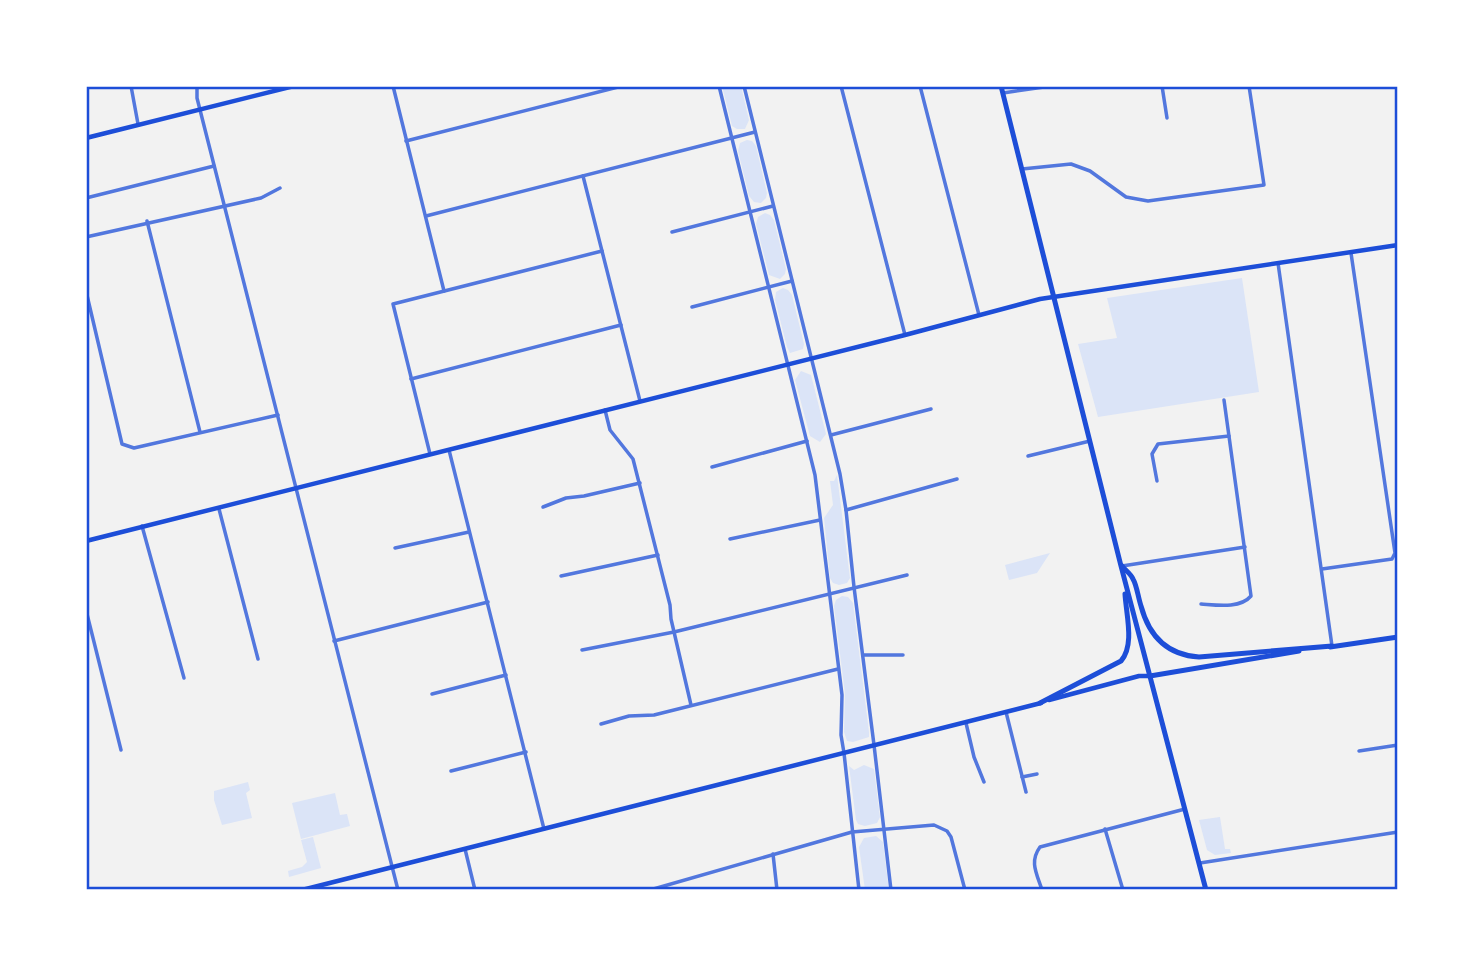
<svg xmlns="http://www.w3.org/2000/svg" width="1484" height="976" viewBox="0 0 1484 976" font-family="Ubuntu,sans-serif">
  <style>
    .green { fill: #dbe4f7 }
    .lines { fill: none; stroke-linecap: round; stroke-linejoin: round }
    .minor { stroke: #5277de; stroke-width: 3.5 }
    .tertiary { stroke: #5277de; stroke-width: 3.5 }
    .secondary { stroke: #1d4ed8; stroke-width: 4.5 }
    .primary { stroke: #1d4ed8; stroke-width: 5 }
    .neatline { fill: none; stroke: #1d4ed8; stroke-width: 2.5 }
  </style>
  <rect width="100%" height="100%" fill="#f2f2f2"/>
  <!-- green -->
  <g class="green">
    <path d="M722 86H741L749 120 745 129H737L732 126Z"/>
    <path d="M747 140 752 141 756 146 767 193 766 198 761 203 754 202 749 196 738 151 740 143Z"/>
    <path d="M765 213 770 215 774 220 786 269 785 274 780 279 769 275 756 224 758 217Z"/>
    <path d="M1242 278 1259 392 1098 417 1078 344 1117 338 1107 298Z"/>
    <path d="M783 288 788 290 792 295 804 344 803 349 790 353 787 347 775 300 776 292Z"/>
    <path d="M801 371 811 375 826 434 820 442 810 436 795 380Z"/>
    <path d="M837 475 850 578 847 583 839 585 833 583 830 578 824 518 833 505 830 481H834Z"/>
    <path d="M1050 553 1037 573 1009 580 1005 565Z"/>
    <path d="M842 596 848 597 853 603 869 732V737L853 742 847 741 844 732 845 694 834 606 836 600Z"/>
    <path d="M864 765 874 769 880 817 877 823 865 826 858 824 856 820 849 766 854 770Z"/>
    <path d="M248 782 250 790 246 793 252 818 222 825 214 800V791Z"/>
    <path d="M335 793 340 815 347 814 350 826 301 839 292 803Z"/>
    <path d="M1220 817 1225 849H1230L1231 853 1215 855 1207 850 1199 820Z"/>
    <path d="M876 836 883 842 889 890H865L859 847 864 838Z"/>
    <path d="M313 837 321 868 289 877 288 871 302 867 307 862 301 840Z"/>
  </g>
  <g class="lines">
    <!-- minor -->
    <g class="minor">
      <path d="M131 86 138 124"/>
      <path d="M393 86 444 291"/>
      <path d="M841 86 905 335"/>
      <path d="M920 86 979 315"/>
      <path d="M1162 86 1167 118"/>
      <path d="M1003 93 1051 86"/>
      <path d="M406 141 622 86"/>
      <path d="M1022 169 1071 164 1090 171 1126 197 1148 201 1264 185 1249 86"/>
      <path d="M583 176 640 401"/>
      <path d="M86 198 214 166"/>
      <path d="M426 216 755 132"/>
      <path d="M147 221 200 432"/>
      <path d="M672 232 773 206"/>
      <path d="M86 237 261 198 280 188"/>
      <path d="M1278 263 1332 646"/>
      <path d="M86 291 122 444 134 448 278 415"/>
      <path d="M692 307 792 281"/>
      <path d="M411 379 621 325"/>
      <path d="M605 410 610 430 633 459 670 605 671 619 691 705"/>
      <path d="M831 435 931 409"/>
      <path d="M449 450 544 829"/>
      <path d="M430 454 393 304 602 251"/>
      <path d="M1028 456 1090 441"/>
      <path d="M712 467 807 441"/>
      <path d="M1157 481 1152 454 1158 444 1229 436"/>
      <path d="M543 507 566 498 584 496 640 483"/>
      <path d="M219 509 258 659"/>
      <path d="M846 510 957 479"/>
      <path d="M142 526 184 678"/>
      <path d="M730 539 820 520"/>
      <path d="M395 548 469 532"/>
      <path d="M1122 566 1245 547"/>
      <path d="M1322 569 1392 559 1395 553 1351 253"/>
      <path d="M561 576 658 555"/>
      <path d="M1201 604C1216 605 1240 609 1251 596L1224 400"/>
      <path d="M86 610 121 750"/>
      <path d="M334 641 488 602"/>
      <path d="M582 650 674 632 907 575"/>
      <path d="M863 655H903"/>
      <path d="M432 694 506 675"/>
      <path d="M1006 712 1026 792"/>
      <path d="M966 723 974 757 984 782"/>
      <path d="M601 724 629 716 654 715 838 669"/>
      <path d="M874 745 891 890"/>
      <path d="M1359 751 1398 745"/>
      <path d="M844 753 859 890"/>
      <path d="M451 771 526 752"/>
      <path d="M1022 777 1037 774"/>
      <path d="M1105 829 1123 890"/>
      <path d="M465 849 475 890"/>
      <path d="M773 854 777 890"/>
      <path d="M1200 863 1398 832"/>
      <path d="M650 890 852 832 934 825 947 831 951 837 965 890"/>
      <path d="M1042 890C1037 874 1029 862 1040 847L1185 809"/>
    </g>
    <!-- tertiary -->
    <g class="tertiary">
      <path d="M197 86V98L398 890"/>
      <path d="M719 86 815 475 842 695 841 735 844 753"/>
      <path d="M744 86 840 474 846 510 854 587 874 745"/>
    </g>
    <!-- secondary -->
    <g class="secondary">
      <path d="M86 138 294 86"/>
      <path d="M86 541 905 335 1040 299 1398 245"/>
      <path d="M1049 700 1139 676H1150"/>
      <path d="M302 890 1041 703"/>
    </g>
    <!-- primary -->
    <g class="primary">
      <path d="M1001 86 1121 566 1206 890"/>
      <path d="M1122 566C1125 570 1131 574 1133 579 1137 586 1138 597 1141 606 1149 636 1167 655 1199 657L1332 646"/>
      <path d="M1330 647 1398 637"/>
      <path d="M1150 676 1299 651"/>
      <path d="M1040 703 1121 661C1135 645 1126 614 1125 594"/>
    </g>
  </g>
  <!-- border -->
  <rect width="1484" height="976" fill="none" stroke="#ffffff" stroke-width="175"/>
  <rect x="88" y="88" width="1308" height="800" class="neatline"/>
</svg>
